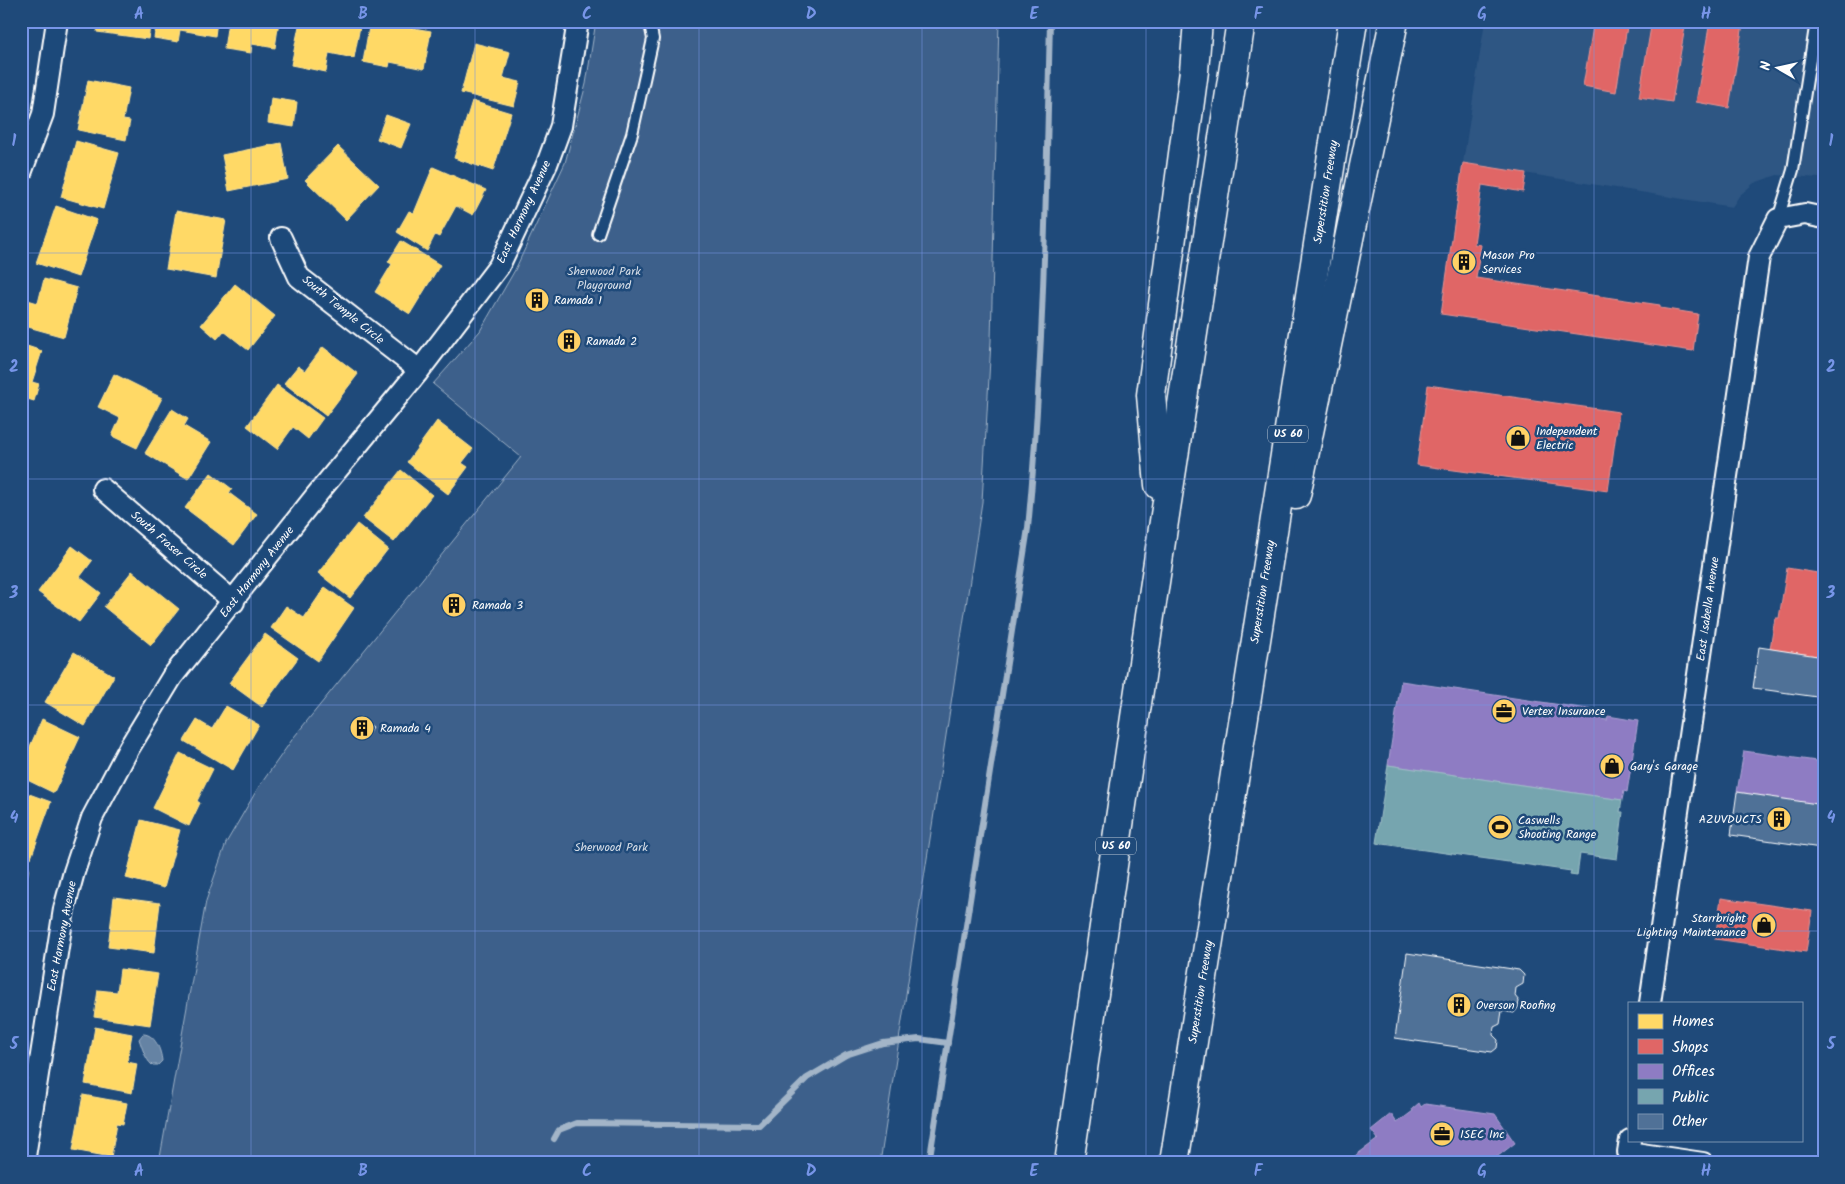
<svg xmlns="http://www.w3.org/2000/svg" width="1845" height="1184" viewBox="0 0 1845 1184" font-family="Kalam,sans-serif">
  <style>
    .built { fill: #2e5683 }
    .green { fill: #3c618b; stroke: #9eb0c5 }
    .water { fill: #6583a4; stroke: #a3b5c8 }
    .homes { fill: #ffd966; stroke: #ffe494 }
    .shops { fill: #e06666; stroke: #e99494 }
    .offices { fill: #8e7cc3; stroke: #b0a3d5 }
    .public { fill: #76a5af; stroke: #9fc0c7 }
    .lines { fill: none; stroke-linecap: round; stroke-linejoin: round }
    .stream { stroke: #a3b5c8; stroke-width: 6 }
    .building { fill: #507197; stroke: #fff }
    .lane-casing { stroke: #fff; stroke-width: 14 }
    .street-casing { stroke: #fff; stroke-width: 24 }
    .highway-casing { stroke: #fff; stroke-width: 31 }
    .path { stroke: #fff; stroke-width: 3; stroke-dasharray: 1 4; stroke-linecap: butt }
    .lane { stroke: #1f4a7a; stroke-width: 10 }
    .street { stroke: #1f4a7a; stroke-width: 20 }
    .highway { stroke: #1f4a7a; stroke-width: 28 }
    .grid { fill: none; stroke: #7795e8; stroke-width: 1; stroke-opacity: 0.55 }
    .labels { text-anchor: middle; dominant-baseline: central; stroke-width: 5; stroke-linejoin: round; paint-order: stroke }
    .shield { fill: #1f4a7a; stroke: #bcc9d7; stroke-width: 1 }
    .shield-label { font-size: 11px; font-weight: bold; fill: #fff }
    .street-label { font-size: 12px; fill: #fff; stroke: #1f4a7a }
    .poi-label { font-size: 12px; fill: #fff; stroke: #1f4a7a; text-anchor: start }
    .park-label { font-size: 12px; fill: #d8dfe8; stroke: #1f4a7a }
    .neatline { fill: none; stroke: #7795e8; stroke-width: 2 }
    .grid-label { font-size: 16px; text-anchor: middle; font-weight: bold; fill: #7795e8 }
  </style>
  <rect width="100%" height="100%" fill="#1f4a7a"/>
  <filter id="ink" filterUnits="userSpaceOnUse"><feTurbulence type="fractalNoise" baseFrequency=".02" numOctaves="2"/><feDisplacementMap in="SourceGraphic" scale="10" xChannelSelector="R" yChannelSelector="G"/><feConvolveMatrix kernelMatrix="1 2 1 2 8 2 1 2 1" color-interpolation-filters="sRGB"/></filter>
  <g filter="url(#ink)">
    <!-- built -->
    <path class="built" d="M1485 21H1824V180L1820 178 1777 175 1754 183 1739 196 1732 207 1463 163Z"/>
    <!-- green -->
    <path class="green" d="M596 21H999L991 341 982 502 880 1163H159L206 901 226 843 258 788 294 737 521 457 433 384 480 331 515 270 565 163 586 84Z"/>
    <!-- water -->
    <path class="water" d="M143 1034C155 1034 161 1050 162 1061L158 1065H152C145 1059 142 1047 139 1039Z"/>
    <!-- homes -->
    <g class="homes">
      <path d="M99 21H151L148 39 97 32Z"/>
      <path d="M157 21H217L215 36 180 30 178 42 154 38Z"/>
      <path d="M228 21H279L275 48 252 44 251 53 224 49Z"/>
      <path d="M300 21H361L354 58 329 53 326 72 291 65Z"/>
      <path d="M370 21 431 31 424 69 390 62 389 67 363 62Z"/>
      <path d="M474 43 510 52 503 78 520 82 514 106 461 93Z"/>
      <path d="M88 80 129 88 123 120 130 121 126 140 78 130Z"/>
      <path d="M271 98 297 102 294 127 268 123Z"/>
      <path d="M472 101 511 113 493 171 454 158Z"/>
      <path d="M386 115 411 124 401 148 377 139Z"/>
      <path d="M76 141 119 153 103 209 61 197Z"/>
      <path d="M281 143 288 179 229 191 222 155Z"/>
      <path d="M338 146 379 185 346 220 305 180Z"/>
      <path d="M433 167 486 190 473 215 456 206 439 237 435 235 427 251 397 232 409 211 414 213Z"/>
      <path d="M56 206 97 220 78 277 36 263Z"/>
      <path d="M176 211 226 220 216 278 166 269Z"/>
      <path d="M401 241 440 265 410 314 375 292 392 264 388 262Z"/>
      <path d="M44 279 77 288 64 337 21 325V298L38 303Z"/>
      <path d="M235 284 275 316 248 350 224 331 217 339 201 325Z"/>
      <path d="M21 344 42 351 32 382 39 384 34 401 21 397Z"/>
      <path d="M323 347 358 374 326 416 284 383 298 366 305 371Z"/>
      <path d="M114 374 162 398 137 448 112 436 120 418 98 407Z"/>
      <path d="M277 385 323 418 308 439 293 427 277 449 247 426Z"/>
      <path d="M172 409 188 419 184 426 211 442 188 479 145 453Z"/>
      <path d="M437 421 473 449 462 463 468 467 448 494 407 462Z"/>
      <path d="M401 470 432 495 394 542 363 518Z"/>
      <path d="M211 473 232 489 229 493 257 514 234 545 185 508Z"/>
      <path d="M357 524 388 549 350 598 318 573Z"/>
      <path d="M72 546 92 561 80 577 101 593 79 622 38 592Z"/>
      <path d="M132 571 179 609 151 645 104 607Z"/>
      <path d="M325 587 354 608 318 661 271 628 286 606 304 618Z"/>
      <path d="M265 634 298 658 262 707 229 683Z"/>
      <path d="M74 652 114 676 85 726 45 702Z"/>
      <path d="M226 706 259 725 233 770 184 741 197 720 212 729Z"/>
      <path d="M42 719 80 737 54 793 21 777V767Z"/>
      <path d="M180 753 213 769 197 801 200 803 189 826 153 808Z"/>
      <path d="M21 791 51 802 31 858 21 854Z"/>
      <path d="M141 820 180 830 164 888 126 878Z"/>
      <path d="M21 866 29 867 25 891 21 890Z"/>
      <path d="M114 897 160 903 154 953 108 947Z"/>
      <path d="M120 969 158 974 150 1025 94 1017 98 990 117 992Z"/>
      <path d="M95 1027 132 1034 127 1062 137 1064 132 1093 85 1084Z"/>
      <path d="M83 1095 127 1103 123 1124 117 1123 111 1157 73 1150Z"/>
    </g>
    <!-- shops -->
    <g class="shops">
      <path d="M1594 21H1628L1616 92 1583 86Z"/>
      <path d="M1652 21H1686L1672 102 1639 97Z"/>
      <path d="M1710 21H1726L1743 24 1729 108 1696 102Z"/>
      <path d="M1463 163 1526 173 1523 192 1482 185 1474 244 1481 245 1476 278 1660 305V308L1698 314 1693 351 1441 314Z"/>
      <path d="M1428 385 1619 412 1608 491 1417 465Z"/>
      <path d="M1787 568 1824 574V657L1770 649 1775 618H1779Z"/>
      <path d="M1721 898 1812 911 1806 952 1715 939Z"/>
    </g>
    <!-- offices -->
    <g class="offices">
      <path d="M1401 681 1601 711 1600 719 1607 720 1608 716 1638 721 1627 792 1624 791 1622 800 1388 765Z"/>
      <path d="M1744 751 1824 762V805L1737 792Z"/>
      <path d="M1419 1103 1421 1107 1425 1104 1495 1114 1515 1143 1489 1163H1348V1161L1378 1139 1371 1130 1391 1114 1397 1123 1413 1111 1412 1109Z"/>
    </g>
    <!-- public -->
    <path class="public" d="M1388 765 1622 800 1620 812H1623L1617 859 1580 854 1577 876 1570 875 1571 871 1376 843Z"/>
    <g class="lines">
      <!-- stream -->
      <g class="stream">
        <path d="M554 1139 559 1130 577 1123 759 1125 807 1078 846 1055 883 1043 919 1039 948 1043"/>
        <path d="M929 1163 1028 528C1044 359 1046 190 1050 21"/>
      </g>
    </g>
    <!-- building -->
    <g class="building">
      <path d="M536 289 548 298 539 311 527 302Z"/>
      <path d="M563 332 578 335 575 350 560 348Z"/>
      <path d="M451 594 465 603 456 616 442 608Z"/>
      <path d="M1759 647 1824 657V698L1753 688Z"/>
      <path d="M360 717 373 727 364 740 351 730Z"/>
      <path d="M1737 792 1824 805V832L1821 848 1731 835Z"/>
      <path d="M1407 953 1519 970 1524 975 1523 984 1516 988 1515 996 1519 1001 1518 1008 1514 1013 1502 1011 1500 1024 1494 1027 1493 1035 1498 1040 1497 1048 1492 1052 1395 1038Z"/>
    </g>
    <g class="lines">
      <defs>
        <g id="lane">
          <path d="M1778 219 1793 170 1816 21"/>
          <path d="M598 234 632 134 653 39 650 24 647 21"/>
        </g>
        <g id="street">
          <path d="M21 173 43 114 57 21"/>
          <path d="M281 238 299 277 419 370"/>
          <path d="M103 489 234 602"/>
          <path d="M1650 1003 1759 257 1778 219 1805 214 1824 218"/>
          <path d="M1630 1140 1628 1152 1703 1163"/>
          <path d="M24 1163 64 909 74 872 92 818 129 748 172 677 314 498 418 372 499 266 547 164 561 126 578 21"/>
        </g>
        <g id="highway">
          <path d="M1159 485 1151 395 1194 71 1198 21"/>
          <path d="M1296 495 1394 21"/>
          <path d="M1069 1163 1163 528 1241 21"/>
          <path d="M1174 1163 1353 21"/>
        </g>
      </defs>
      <!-- lane casing -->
      <use href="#lane" class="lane-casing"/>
      <!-- street casing -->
      <use href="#street" class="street-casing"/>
      <!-- highway casing -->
      <use href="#highway" class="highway-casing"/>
      <!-- path -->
      <path class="path" d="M1769 21 1800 26"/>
      <!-- lane -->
      <use href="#lane" class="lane"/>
      <!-- street -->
      <use href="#street" class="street"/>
      <!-- highway -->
      <use href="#highway" class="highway"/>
    </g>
  </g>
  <!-- grid -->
  <path class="grid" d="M251 21V1163M475 21V1163M699 21V1163M922 21V1163M1146 21V1163M1370 21V1163M1594 21V1163M21 253H1824M21 479H1824M21 705H1824M21 931H1824"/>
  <!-- icons -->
  <defs>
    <symbol id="building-disc" viewBox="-11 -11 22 22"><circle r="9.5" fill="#ffd166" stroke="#1f4a7a"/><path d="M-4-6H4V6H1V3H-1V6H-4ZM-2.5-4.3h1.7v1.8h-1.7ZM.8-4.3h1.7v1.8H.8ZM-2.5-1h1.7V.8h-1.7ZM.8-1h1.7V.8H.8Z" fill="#111"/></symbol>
    <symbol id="shop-disc" viewBox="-11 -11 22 22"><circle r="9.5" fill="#ffd166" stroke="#1f4a7a"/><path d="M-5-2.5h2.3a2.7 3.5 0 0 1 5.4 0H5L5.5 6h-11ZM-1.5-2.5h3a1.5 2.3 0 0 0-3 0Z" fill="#111"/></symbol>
    <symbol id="office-disc" viewBox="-11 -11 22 22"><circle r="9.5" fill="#ffd166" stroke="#1f4a7a"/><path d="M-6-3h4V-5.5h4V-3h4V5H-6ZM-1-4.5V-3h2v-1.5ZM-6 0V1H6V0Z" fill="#111"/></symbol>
    <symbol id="stadium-disc" viewBox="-11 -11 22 22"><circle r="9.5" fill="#ffd166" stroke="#1f4a7a"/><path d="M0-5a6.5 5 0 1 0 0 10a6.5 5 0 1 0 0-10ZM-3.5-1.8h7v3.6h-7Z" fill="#111"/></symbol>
  </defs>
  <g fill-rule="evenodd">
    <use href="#building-disc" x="1450" y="248" width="28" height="28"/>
    <use href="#building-disc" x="523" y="286" width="28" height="28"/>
    <use href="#building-disc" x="555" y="327" width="28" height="28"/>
    <use href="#shop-disc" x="1504" y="424" width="28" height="28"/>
    <use href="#building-disc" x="440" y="591" width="28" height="28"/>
    <use href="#office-disc" x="1490" y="697" width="28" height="28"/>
    <use href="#building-disc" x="348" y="714" width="28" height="28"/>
    <use href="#shop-disc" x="1598" y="752" width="28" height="28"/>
    <use href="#building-disc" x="1765" y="805" width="28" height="28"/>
    <use href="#stadium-disc" x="1486" y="813" width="28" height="28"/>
    <use href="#shop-disc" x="1750" y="911" width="28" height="28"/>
    <use href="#building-disc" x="1445" y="991" width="28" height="28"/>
    <use href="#office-disc" x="1428" y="1120" width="28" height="28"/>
  </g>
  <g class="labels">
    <!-- shield labels -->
    <g class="shield">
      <rect x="1268" y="425.5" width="40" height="17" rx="4"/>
      <rect x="1096" y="837.5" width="40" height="17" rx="4"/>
    </g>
    <g class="shield-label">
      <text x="1288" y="434">US 60</text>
      <text x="1116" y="846">US 60</text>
    </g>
    <!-- street labels -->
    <g class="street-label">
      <text transform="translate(1326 192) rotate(-81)">Superstition Freeway</text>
      <text transform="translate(524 212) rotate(-65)">East Harmony Avenue</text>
      <text transform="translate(343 310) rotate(39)">South Temple Circle</text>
      <text transform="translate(169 545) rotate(41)">South Fraser Circle</text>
      <text transform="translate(257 572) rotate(-52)">East Harmony Avenue</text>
      <text transform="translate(1263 592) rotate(-81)">Superstition Freeway</text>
      <text transform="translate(1708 609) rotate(-82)">East Isabella Avenue</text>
      <text transform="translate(62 936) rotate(-79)">East Harmony Avenue</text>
      <text transform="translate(1201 992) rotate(-81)">Superstition Freeway</text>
    </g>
    <!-- poi labels -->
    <g class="poi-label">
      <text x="1482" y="255">Mason Pro<tspan x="1482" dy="14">Services</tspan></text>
      <text x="554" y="300">Ramada 1</text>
      <text x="586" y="341">Ramada 2</text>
      <text x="1536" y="431">Independent<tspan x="1536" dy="14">Electric</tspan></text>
      <text x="472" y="605">Ramada 3</text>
      <text x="1522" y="711">Vertex Insurance</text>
      <text x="380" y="728">Ramada 4</text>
      <text x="1630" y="766">Gary's Garage</text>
      <text x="1762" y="819" text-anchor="end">AZUVDUCTS</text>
      <text x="1518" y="820">Caswells<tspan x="1518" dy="14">Shooting Range</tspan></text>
      <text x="1746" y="918" text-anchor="end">Starrbright<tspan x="1746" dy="14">Lighting Maintenance</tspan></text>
      <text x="1476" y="1005">Overson Roofing</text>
      <text x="1460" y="1134">ISEC Inc</text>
    </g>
    <!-- park labels -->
    <g class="park-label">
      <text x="604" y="271">Sherwood Park<tspan x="604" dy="14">Playground</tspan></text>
      <text x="611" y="847">Sherwood Park</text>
    </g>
  </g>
  <!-- margin -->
  <rect width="1845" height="1184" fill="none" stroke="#1f4a7a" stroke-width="55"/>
  <!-- legend -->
  <rect x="1628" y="1002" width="175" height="140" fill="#1f4a7a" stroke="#7992af"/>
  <rect x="1638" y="1014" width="25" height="15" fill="#ffd966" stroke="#7992af"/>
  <text x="1672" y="1026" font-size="15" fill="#ffffff">Homes</text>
  <rect x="1638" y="1039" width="25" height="15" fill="#e06666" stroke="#7992af"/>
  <text x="1672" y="1052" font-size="15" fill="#ffffff">Shops</text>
  <rect x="1638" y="1064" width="25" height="15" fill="#8e7cc3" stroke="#7992af"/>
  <text x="1672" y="1076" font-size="15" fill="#ffffff">Offices</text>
  <rect x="1638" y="1089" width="25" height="15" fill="#76a5af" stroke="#7992af"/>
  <text x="1672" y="1102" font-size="15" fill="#ffffff">Public</text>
  <rect x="1638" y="1114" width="25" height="15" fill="#507197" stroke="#7992af"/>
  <text x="1672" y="1126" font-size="15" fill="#ffffff">Other</text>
  <!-- north arrow -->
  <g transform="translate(1778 68) rotate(279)" stroke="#1f4a7a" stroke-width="4" paint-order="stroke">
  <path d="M0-4L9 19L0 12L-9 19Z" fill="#ffffff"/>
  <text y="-8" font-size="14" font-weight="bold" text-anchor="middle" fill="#ffffff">N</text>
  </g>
  <rect x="28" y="28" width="1790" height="1128" class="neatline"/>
  <g class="grid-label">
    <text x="139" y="19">A</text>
    <text x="363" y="19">B</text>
    <text x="587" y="19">C</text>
    <text x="811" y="19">D</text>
    <text x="1034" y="19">E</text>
    <text x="1258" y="19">F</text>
    <text x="1482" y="19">G</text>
    <text x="1706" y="19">H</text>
    <text x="14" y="146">1</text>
    <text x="1831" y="146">1</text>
    <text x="14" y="372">2</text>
    <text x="1831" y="372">2</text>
    <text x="14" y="598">3</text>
    <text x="1831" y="598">3</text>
    <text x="14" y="823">4</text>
    <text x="1831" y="823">4</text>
    <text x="14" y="1049">5</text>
    <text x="1831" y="1049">5</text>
    <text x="139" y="1176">A</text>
    <text x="363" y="1176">B</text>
    <text x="587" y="1176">C</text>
    <text x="811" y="1176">D</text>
    <text x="1034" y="1176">E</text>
    <text x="1258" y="1176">F</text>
    <text x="1482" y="1176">G</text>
    <text x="1706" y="1176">H</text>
  </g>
</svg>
